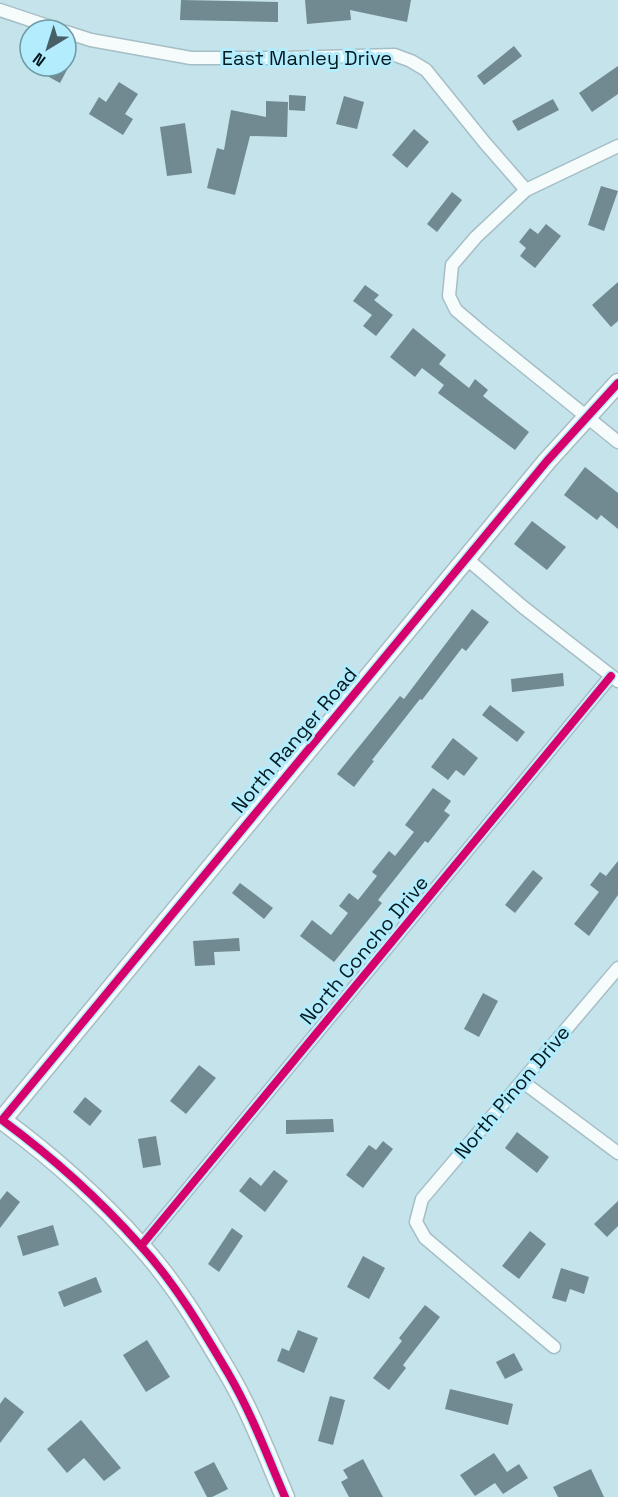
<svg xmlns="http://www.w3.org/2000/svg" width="618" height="1497" viewBox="0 0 618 1497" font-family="'Space Grotesk',sans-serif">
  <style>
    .building { fill: #718990 }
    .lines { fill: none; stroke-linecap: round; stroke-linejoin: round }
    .street-casing { stroke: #a6bec5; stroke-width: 15 }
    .secondary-casing { stroke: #a6bec5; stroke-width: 21 }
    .street { stroke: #f6fbfc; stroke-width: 12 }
    .secondary { stroke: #f6fbfc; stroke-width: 18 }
    .cycleway-casing { stroke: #b3ecfc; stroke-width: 11 }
    .cycleway { stroke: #d6006c; stroke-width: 8 }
    .labels { text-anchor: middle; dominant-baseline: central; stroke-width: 6; stroke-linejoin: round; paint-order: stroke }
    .street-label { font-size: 20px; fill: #041a20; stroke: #b3ecfc }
  </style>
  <rect width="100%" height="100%" fill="#c4e3eb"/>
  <!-- building -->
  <g class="building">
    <path d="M181 0 278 2V22L180 20Z"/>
    <path d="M305 0H411L407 22 350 10 351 20 307 24Z"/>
    <path d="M514 46 522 56 484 85 477 76Z"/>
    <path d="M29 66H69L60 83Z"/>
    <path d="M618 66V94L592 112 579 93Z"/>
    <path d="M119 82 138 94 125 114 133 119 123 135 89 114 99 97 106 102Z"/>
    <path d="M289 95 306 96 305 111 289 110Z"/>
    <path d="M344 96 364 102 357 129 336 124Z"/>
    <path d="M553 99 559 110 518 131 512 121Z"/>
    <path d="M266 101 288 102 287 137 250 136 235 195 207 188 217 148 224 150 231 110 266 117Z"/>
    <path d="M185 123 192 173 167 176 160 127Z"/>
    <path d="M414 129 429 142 407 168 392 155Z"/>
    <path d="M601 186 618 191 604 231 588 225Z"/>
    <path d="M452 192 462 200 437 232 427 224Z"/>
    <path d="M546 224 561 236 535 268 520 256 526 248 519 242 530 228 538 234Z"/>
    <path d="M618 282V321L611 327 592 305Z"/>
    <path d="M365 285 379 295 374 300 393 315 376 336 363 326 372 315 353 301Z"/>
    <path d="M413 328 446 355 439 364 469 388 475 379 488 390 483 396 529 432 515 450 438 393 444 385 422 368 415 377 390 357Z"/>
    <path d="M585 467 618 493V529L601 515 597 520 564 495Z"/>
    <path d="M532 521 566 547 547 570 514 544Z"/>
    <path d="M472 609 489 622 466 651 462 648 422 700 420 699 372 760 374 761 354 787 337 774 400 696 404 699Z"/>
    <path d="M563 673 564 686 512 692 511 679Z"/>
    <path d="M490 705 525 732 517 742 482 715Z"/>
    <path d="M453 738 478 758 464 776 456 770 448 780 431 767Z"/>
    <path d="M433 788 451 801 444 811 450 815 428 843 425 841 378 900 382 903 334 962 300 936 312 920 331 935 348 913 339 906 349 893 358 900 377 876 372 872 389 851 395 856 414 832 405 825Z"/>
    <path d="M618 861V895L589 936 574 924 599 892 590 885 600 872 606 876Z"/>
    <path d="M533 870 543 878 515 913 505 905Z"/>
    <path d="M240 883 273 908 264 919 232 893Z"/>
    <path d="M239 938 240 951 214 952 215 965 195 966 193 941Z"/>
    <path d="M483 993 498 1001 479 1037 464 1029Z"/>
    <path d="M199 1065 216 1078 186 1114 170 1101Z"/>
    <path d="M85 1097 102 1111 90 1126 73 1112Z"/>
    <path d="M333 1119 334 1132 286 1134V1120Z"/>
    <path d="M517 1132 549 1157 537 1173 505 1148Z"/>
    <path d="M156 1136 161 1165 143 1168 138 1139Z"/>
    <path d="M383 1141 393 1149 363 1188 346 1175 369 1145 376 1150Z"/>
    <path d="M274 1170 288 1181 265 1212 239 1191 250 1177 261 1186Z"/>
    <path d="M7 1191 20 1202 0 1228V1200Z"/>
    <path d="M618 1201V1226L607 1237 594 1224Z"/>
    <path d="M53 1225 59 1245 23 1256 17 1236Z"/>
    <path d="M232 1228 243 1236 219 1272 208 1264Z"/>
    <path d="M530 1231 546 1244 519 1279 502 1266Z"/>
    <path d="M363 1256 385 1268 369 1299 347 1287Z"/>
    <path d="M561 1268 589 1277 584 1294 570 1289 566 1302 552 1298Z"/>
    <path d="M96 1277 102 1292 64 1307 58 1292Z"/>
    <path d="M425 1305 440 1317 403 1365 406 1368 389 1390 373 1378 402 1341 399 1338Z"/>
    <path d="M298 1330 318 1338 304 1373 277 1361 282 1348 289 1351Z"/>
    <path d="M147 1340 170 1377 146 1392 123 1355Z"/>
    <path d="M514 1353 523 1370 505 1379 496 1362Z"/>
    <path d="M450 1389 513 1404 508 1425 445 1409Z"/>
    <path d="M330 1396 345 1400 333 1445 318 1441Z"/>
    <path d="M5 1397 24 1412 0 1443V1404Z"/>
    <path d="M81 1420 121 1468 104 1481 84 1458 67 1473 47 1449Z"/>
    <path d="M494 1453 507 1472 519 1464 528 1478 503 1494 495 1483 475 1496 460 1475Z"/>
    <path d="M363 1459 383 1497H349L341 1482 348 1478 343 1470Z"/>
    <path d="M214 1462 228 1489 212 1497H207L194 1472Z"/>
    <path d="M591 1469 604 1497H558L553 1487Z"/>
  </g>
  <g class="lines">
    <defs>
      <g id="street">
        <path d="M0 10 60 30"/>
        <path d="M66 32 91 40 191 58H283L395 55 411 61 426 70 485 143 526 190"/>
        <path d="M618 146 526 190 476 237 452 265 449 296 456 310 483 333 618 442"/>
        <path d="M466 558 523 607 618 681"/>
        <path d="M523 1082 618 1153"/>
        <path d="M141 1246 611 676"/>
        <path d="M554 1347 425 1238 416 1222 422 1199 618 968"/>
      </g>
      <path id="secondary" d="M285 1497C267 1455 251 1412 228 1373 202 1329 175 1283 140 1245 99 1199 51 1156 2 1120L547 461 618 383"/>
    </defs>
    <!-- street casing -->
    <use href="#street" class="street-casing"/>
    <!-- secondary casing -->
    <use href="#secondary" class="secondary-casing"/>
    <!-- street -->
    <use href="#street" class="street"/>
    <!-- secondary -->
    <use href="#secondary" class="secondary"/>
    <defs>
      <g id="cycleway">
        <path d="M141 1246 611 676"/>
        <path d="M285 1497C267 1455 251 1412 228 1373 202 1329 175 1283 140 1245 99 1199 51 1156 2 1120L547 461 618 383"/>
      </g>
    </defs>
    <!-- cycleway casing -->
    <use href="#cycleway" class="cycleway-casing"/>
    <!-- cycleway -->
    <use href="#cycleway" class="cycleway"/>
  </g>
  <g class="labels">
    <!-- street labels -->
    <g class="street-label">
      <text x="307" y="58">East Manley Drive</text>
      <text transform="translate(294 740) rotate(-50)">North Ranger Road</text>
      <text transform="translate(364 950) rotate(-50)">North Concho Drive</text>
      <text transform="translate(512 1092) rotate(-50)">North Pinon Drive</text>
    </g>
  </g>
  <!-- north arrow -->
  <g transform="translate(48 48) rotate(218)"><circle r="28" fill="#b3ecfc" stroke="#6d98a4" stroke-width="1.5"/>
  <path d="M0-4.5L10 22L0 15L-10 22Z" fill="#476067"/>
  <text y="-9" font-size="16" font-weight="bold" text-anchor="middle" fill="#041a20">N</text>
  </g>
</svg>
